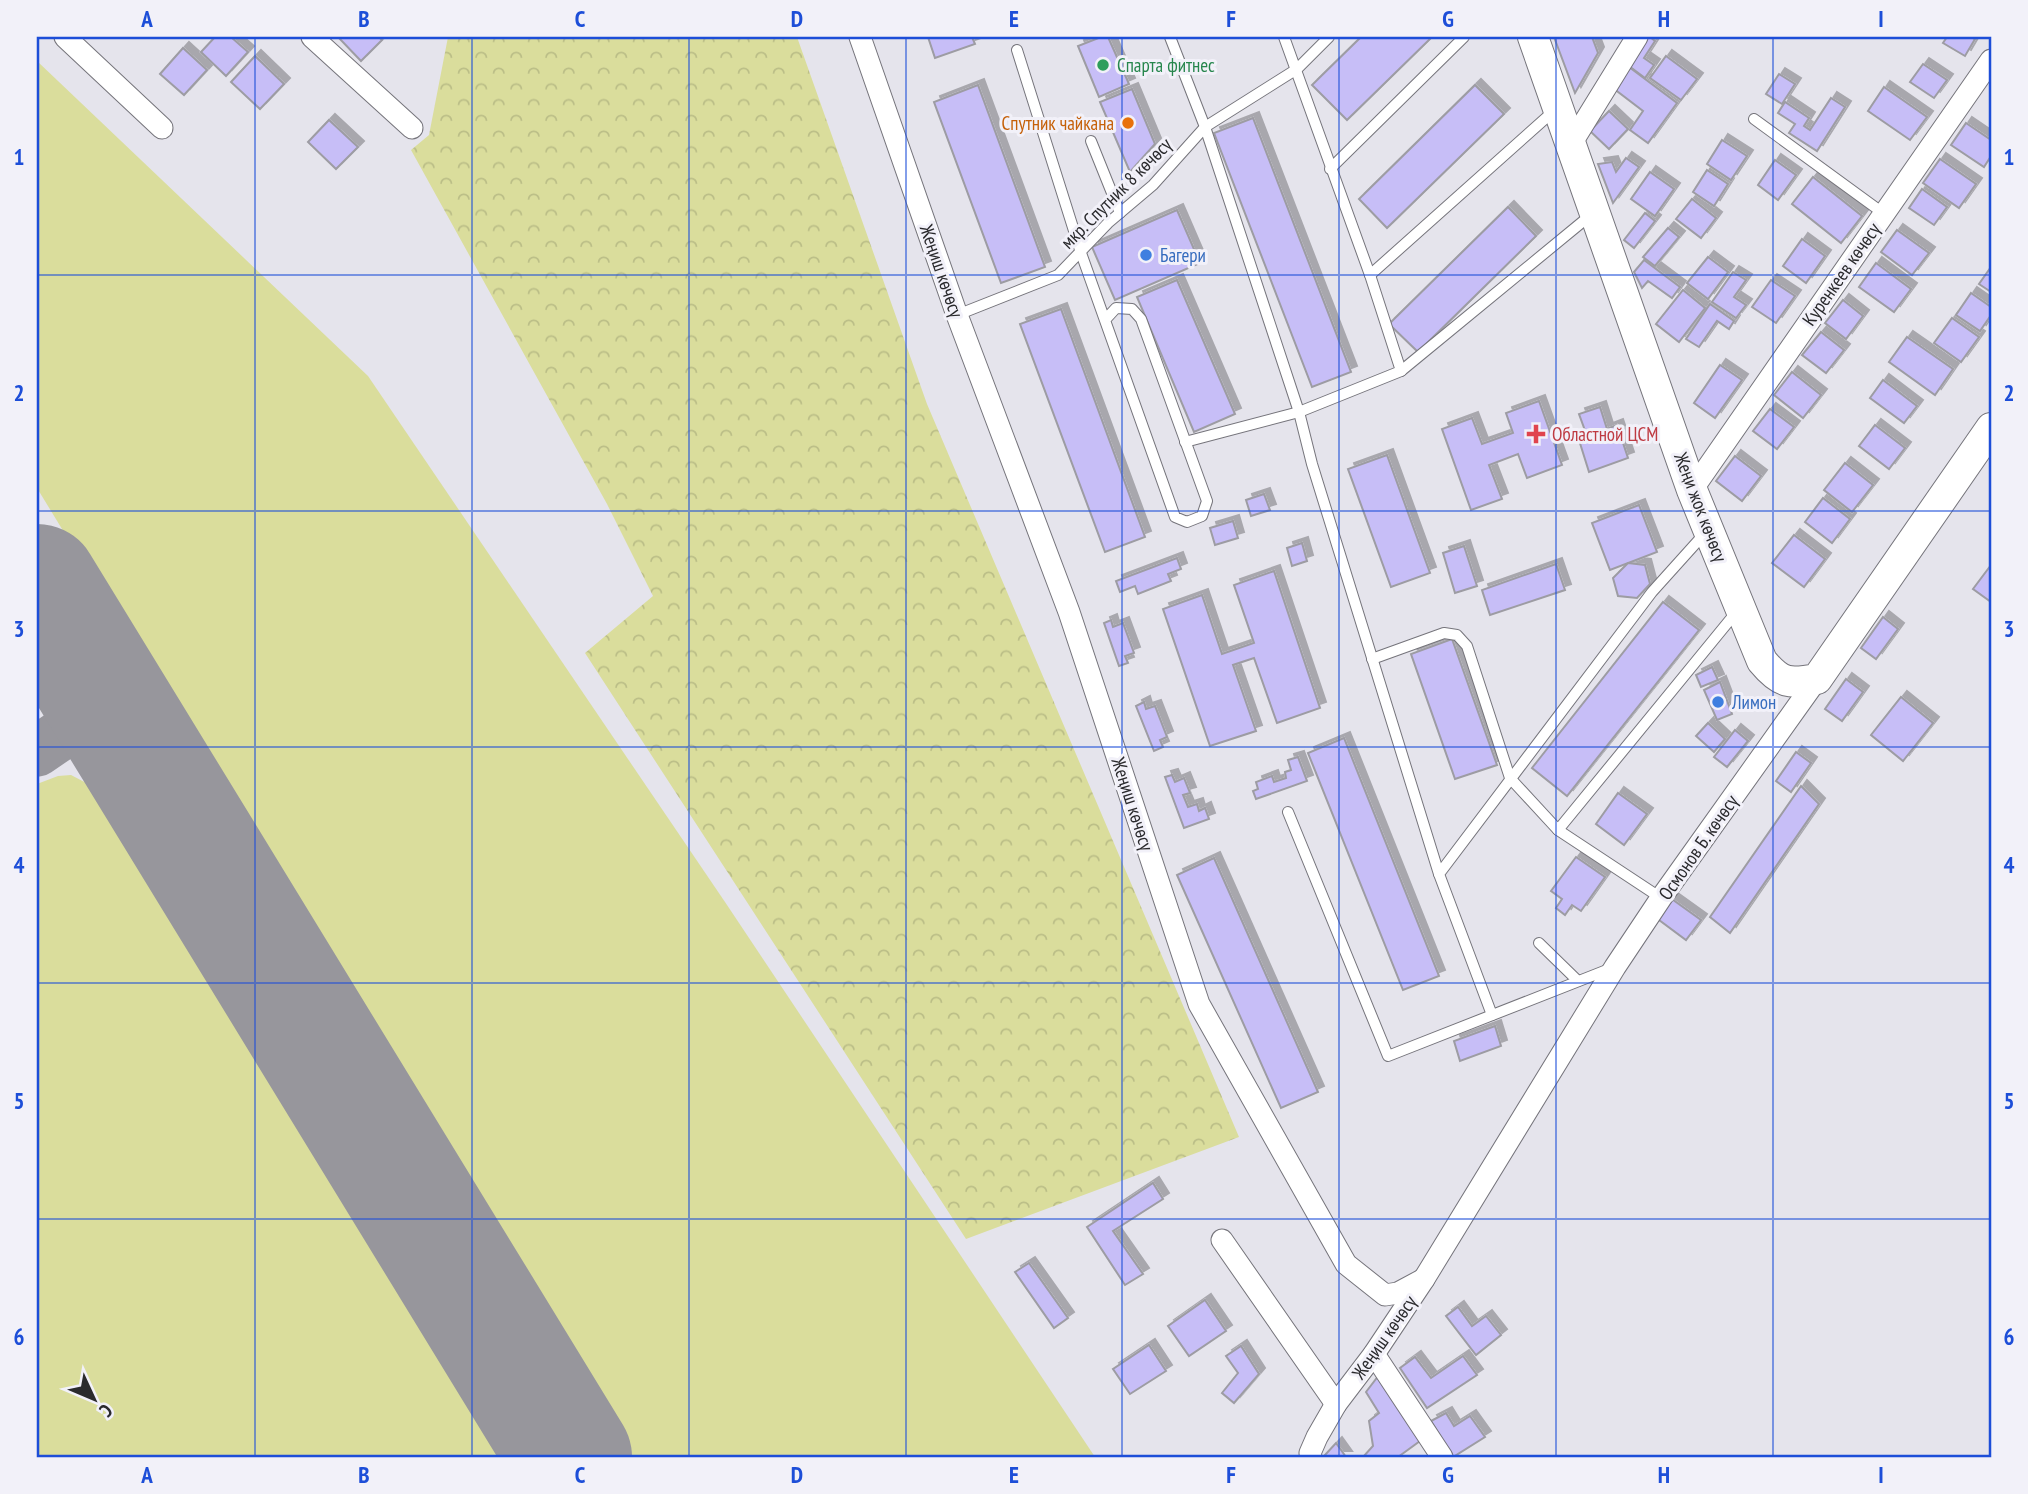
<svg xmlns="http://www.w3.org/2000/svg" width="2028" height="1494" viewBox="0 0 2028 1494" font-family="'PT Sans Narrow',sans-serif">
  <style>
    .grass { fill: #dadd9c }
    .park { fill: url(#park-crowns) }
    .lines { fill: none; stroke-linecap: round; stroke-linejoin: round }
    .taxiway { stroke: #97969c; stroke-width: 51 }
    .runway { stroke: #97969c; stroke-width: 124 }
    .building { fill: #c7bef7; stroke: #9d9ca3; stroke-width: 2; filter: url(#shadow) }
    .lane-casing { stroke: #75747b; stroke-width: 12 }
    .street-casing { stroke: #75747b; stroke-width: 23 }
    .secondary-casing { stroke: #75747b; stroke-width: 32 }
    .lane { stroke: #fff; stroke-width: 10 }
    .street { stroke: #fff; stroke-width: 21 }
    .secondary { stroke: #fff; stroke-width: 30 }
    .grid { fill: none; stroke: #1d4ed8; stroke-width: 2; stroke-opacity: 0.55 }
    .leisure-dot { fill: #2e9e5b; stroke: #f2f1f9; stroke-width: 2.5 }
    .food-dot { fill: #e8710a; stroke: #f2f1f9; stroke-width: 2.5 }
    .shop-dot { fill: #3f7fe0; stroke: #f2f1f9; stroke-width: 2.5 }
    .health-dot { fill: #e0444e; stroke: #f2f1f9; stroke-width: 2.5 }
    .labels { text-anchor: middle; dominant-baseline: central; stroke-width: 6; stroke-linejoin: round; paint-order: stroke }
    .leisure-label { font-size: 19px; fill: #27864d; stroke: #f2f1f9; text-anchor: start }
    .food-label { font-size: 19px; fill: #c56008; stroke: #f2f1f9; text-anchor: end }
    .street-label { font-size: 19px; fill: #2a2a2d; stroke: #f2f1f9 }
    .shop-label { font-size: 19px; fill: #366cbe; stroke: #f2f1f9; text-anchor: start }
    .health-label { font-size: 19px; fill: #be3a42; stroke: #f2f1f9; text-anchor: start }
    .neatline { fill: none; stroke: #1d4ed8; stroke-width: 2.5 }
    .grid-label { font-size: 23px; text-anchor: middle; font-weight: bold; fill: #1d4ed8 }
  </style>
  <defs>
    <pattern id="park-crowns" width="20" height="18" patternUnits="userSpaceOnUse" patternTransform="scale(1.75)"><rect width="20" height="18" fill="#dadd9c"/><path d="M2 6a3 3 0 1 1 6 0M12 15a3 3 0 1 1 6 0" fill="none" stroke="#bbbe87"/></pattern>
    <filter id="shadow"><feDropShadow dx="6" dy="-6" stdDeviation="0" flood-color="#0004"/></filter>
  </defs>
  <rect width="100%" height="100%" fill="#e5e4ec"/>
  <!-- grass -->
  <g class="grass">
    <path d="M37 61 368 376 725 902 1095 1457H628L37 488Z"/>
    <path d="M71 775 94 787 111 804 511 1457H37V784L58 776Z"/>
  </g>
  <!-- park -->
  <path class="park" d="M448 37H797L927 404 1239 1137 966 1239 585 653 653 596 607 504 411 150 429 135Z"/>
  <g class="lines">
    <!-- taxiway -->
    <path class="taxiway" d="M37 751 108 703"/>
    <!-- runway -->
    <path class="runway" d="M37 586 570 1457"/>
  </g>
  <!-- building -->
  <g class="building">
    <path d="M215 37H231L248 52 226 76 201 52Z"/>
    <path d="M338 37H379L382 40 361 61Z"/>
    <path d="M928 37H972L975 44 935 58Z"/>
    <path d="M1101 37H1108L1129 84 1099 97 1078 46Z"/>
    <path d="M1361 37H1432L1347 120 1312 85Z"/>
    <path d="M1554 37H1592L1598 53 1575 93Z"/>
    <path d="M1641 37H1650L1655 41 1644 58 1654 65 1645 78 1625 63Z"/>
    <path d="M1947 37H1971L1975 39 1965 56 1943 43Z"/>
    <path d="M183 48 207 70 184 95 160 74Z"/>
    <path d="M255 56 284 84 260 109 231 82Z"/>
    <path d="M1666 56 1697 79 1681 100 1650 78Z"/>
    <path d="M1625 64 1677 103 1648 143 1630 130 1643 111 1609 85Z"/>
    <path d="M1923 64 1947 80 1934 98 1910 82Z"/>
    <path d="M1779 74 1795 84 1782 104 1766 94Z"/>
    <path d="M978 85 1045 267 1001 283 934 102Z"/>
    <path d="M1475 85 1504 114 1387 228 1359 199Z"/>
    <path d="M1884 87 1927 117 1910 140 1868 111Z"/>
    <path d="M1132 89 1155 144 1130 172 1100 102Z"/>
    <path d="M1831 98 1845 107 1817 151 1789 133 1795 124 1778 113 1785 102 1809 118 1804 126 1810 130Z"/>
    <path d="M1609 111 1628 129 1609 149 1590 131Z"/>
    <path d="M1253 118 1351 372 1312 387 1214 133Z"/>
    <path d="M329 120 358 147 336 169 308 142Z"/>
    <path d="M1966 123 1991 140V156L1984 167 1951 145Z"/>
    <path d="M1722 140 1747 156 1731 180 1707 164Z"/>
    <path d="M1626 158 1639 167 1613 203 1598 164 1612 162 1616 172Z"/>
    <path d="M1940 159 1976 184 1959 208 1923 183Z"/>
    <path d="M1775 160 1796 175 1778 200 1758 185Z"/>
    <path d="M1707 170 1728 184 1714 206 1693 192Z"/>
    <path d="M1650 172 1674 189 1655 216 1631 199Z"/>
    <path d="M1813 177 1862 216 1841 243 1792 204Z"/>
    <path d="M1922 189 1947 207 1934 225 1909 208Z"/>
    <path d="M1692 199 1716 218 1701 238 1676 219Z"/>
    <path d="M1508 207 1536 236 1418 352 1389 324Z"/>
    <path d="M1177 210 1200 263 1115 300 1092 247Z"/>
    <path d="M1645 213 1655 221 1634 248 1624 240Z"/>
    <path d="M1668 228 1679 237 1655 266 1643 257Z"/>
    <path d="M1897 230 1929 253 1912 275 1881 252Z"/>
    <path d="M1802 239 1825 256 1806 283 1783 266Z"/>
    <path d="M1708 257 1728 272 1708 299 1687 283Z"/>
    <path d="M1644 260 1680 287 1672 298 1648 281 1642 288 1634 272Z"/>
    <path d="M1876 263 1911 289 1894 312 1859 287Z"/>
    <path d="M1991 267V292L1979 284Z"/>
    <path d="M1733 272 1746 280 1734 297 1746 305 1736 318 1712 302Z"/>
    <path d="M1177 280 1235 414 1194 432 1137 297Z"/>
    <path d="M1771 280 1795 296 1776 323 1752 307Z"/>
    <path d="M1683 290 1705 308 1679 342 1656 324Z"/>
    <path d="M1971 293 1991 307V315L1980 331 1956 315Z"/>
    <path d="M1843 300 1863 316 1846 339 1825 323Z"/>
    <path d="M1710 304 1734 321 1729 329 1717 321 1699 347 1686 339Z"/>
    <path d="M1061 309 1145 537 1105 552 1020 324Z"/>
    <path d="M1952 318 1979 337 1961 362 1934 343Z"/>
    <path d="M1821 332 1844 350 1826 373 1802 355Z"/>
    <path d="M1907 337 1953 369 1935 395 1889 362Z"/>
    <path d="M1720 365 1742 380 1715 418 1694 403Z"/>
    <path d="M1792 372 1821 395 1803 418 1774 395Z"/>
    <path d="M1883 380 1917 406 1904 423 1870 398Z"/>
    <path d="M1539 401 1562 465 1527 478 1518 454 1489 465 1502 499 1471 510 1442 429 1472 418 1482 444 1513 433 1506 413Z"/>
    <path d="M1600 407 1607 429 1617 425 1628 458 1589 472 1579 440 1587 436 1579 414Z"/>
    <path d="M1770 409 1794 427 1777 449 1753 431Z"/>
    <path d="M1875 425 1905 448 1889 469 1859 446Z"/>
    <path d="M1387 455 1430 573 1391 587 1348 469Z"/>
    <path d="M1735 456 1761 476 1742 501 1716 481Z"/>
    <path d="M1845 463 1873 485 1852 512 1824 490Z"/>
    <path d="M1264 494 1270 510 1251 516 1246 500Z"/>
    <path d="M1823 498 1850 519 1832 543 1805 522Z"/>
    <path d="M1639 505 1657 552 1610 570 1592 523Z"/>
    <path d="M1233 521 1238 538 1215 545 1210 528Z"/>
    <path d="M1794 535 1825 559 1804 587 1772 563Z"/>
    <path d="M1302 543 1307 561 1292 566 1287 548Z"/>
    <path d="M1464 546 1477 586 1455 593 1443 553Z"/>
    <path d="M1177 558 1181 569 1168 574 1171 581 1138 594 1135 586 1120 592 1116 581Z"/>
    <path d="M1628 563 1645 565 1650 584 1637 598 1618 596 1613 578Z"/>
    <path d="M1556 564 1565 590 1490 615 1482 590Z"/>
    <path d="M1991 565V602L1973 589Z"/>
    <path d="M1274 571 1320 708 1277 723 1254 658 1233 665 1256 731 1210 746 1163 609 1202 595 1222 654 1254 643 1234 585Z"/>
    <path d="M1663 602 1699 630 1567 796 1532 768Z"/>
    <path d="M1883 617 1898 629 1876 659 1861 648Z"/>
    <path d="M1111 620 1113 627 1123 623 1134 653 1125 656 1128 663 1119 666 1104 623Z"/>
    <path d="M1452 639 1497 765 1455 779 1411 654Z"/>
    <path d="M1712 667 1718 680 1701 687 1696 675Z"/>
    <path d="M1846 679 1863 692 1842 721 1825 709Z"/>
    <path d="M1720 682 1732 714 1717 720 1704 690Z"/>
    <path d="M1901 697 1933 723 1903 761 1871 735Z"/>
    <path d="M1144 702 1146 709 1155 706 1167 737 1160 740 1163 747 1154 751 1136 706Z"/>
    <path d="M1708 723 1725 739 1714 752 1696 736Z"/>
    <path d="M1735 730 1748 741 1727 767 1714 757Z"/>
    <path d="M1344 738 1439 976 1403 990 1308 753Z"/>
    <path d="M1796 752 1811 763 1791 792 1776 781Z"/>
    <path d="M1298 757 1307 781 1256 799 1253 791 1258 789 1256 782 1272 776 1274 782 1286 778 1285 772 1291 770 1288 760Z"/>
    <path d="M1172 775 1175 782 1184 778 1190 793 1183 795 1188 807 1197 804 1199 811 1205 808 1209 819 1184 828 1165 777Z"/>
    <path d="M1801 786 1819 804 1730 933 1710 917Z"/>
    <path d="M1618 793 1647 814 1624 845 1596 824Z"/>
    <path d="M1576 857 1605 877 1581 911 1572 905 1565 915 1556 908 1562 899 1551 891Z"/>
    <path d="M1214 858 1318 1092 1281 1108 1177 875Z"/>
    <path d="M1669 897 1701 920 1686 940 1655 917Z"/>
    <path d="M1495 1026 1501 1046 1460 1061 1454 1041Z"/>
    <path d="M1153 1183 1163 1199 1113 1231 1143 1274 1125 1285 1087 1227Z"/>
    <path d="M1029 1263 1068 1318 1054 1328 1015 1272Z"/>
    <path d="M1205 1300 1226 1331 1189 1356 1168 1326Z"/>
    <path d="M1458 1307 1472 1326 1486 1316 1501 1335 1476 1355 1446 1316Z"/>
    <path d="M1149 1345 1166 1371 1130 1394 1113 1369Z"/>
    <path d="M1241 1346 1259 1374 1234 1403 1222 1393 1238 1373 1226 1356Z"/>
    <path d="M1463 1356 1477 1375 1427 1408 1400 1368 1415 1357 1431 1378Z"/>
    <path d="M1379 1375 1420 1441 1398 1457H1363L1373 1446 1369 1421 1379 1413 1366 1392Z"/>
    <path d="M1446 1413 1454 1426 1470 1416 1485 1437 1453 1457 1431 1421Z"/>
    <path d="M1336 1443 1346 1457H1326L1325 1455Z"/>
  </g>
  <g class="lines">
    <defs>
      <g id="lane">
        <path d="M1329 37 1297 69 1205 127 1299 412 1312 464 1439 874"/>
        <path d="M1017 50 1081 253 1175 517 1187 522 1202 516 1207 501 1141 319 1132 309 1116 308 1105 320"/>
        <path d="M1754 119 1883 213"/>
        <path d="M1091 141 1120 213"/>
        <path d="M1330 169 1464 37"/>
        <path d="M1370 275 1556 109"/>
        <path d="M957 315 1058 275 1108 223 1153 185 1205 127 1170 37"/>
        <path d="M1401 371 1592 214"/>
        <path d="M1185 442 1299 412 1401 371 1370 275 1284 37"/>
        <path d="M1372 659 1444 633 1457 635 1467 646 1510 778 1558 830 1738 610"/>
        <path d="M1288 812 1388 1056 1612 968"/>
        <path d="M1558 830 1661 898"/>
        <path d="M1539 943 1578 981"/>
        <path d="M1492 1015 1439 874 1652 592 1706 532"/>
      </g>
      <g id="street">
        <path d="M65 37 162 128"/>
        <path d="M312 37 412 128"/>
        <path d="M860 37 957 315 1069 612 1199 1004 1346 1264 1385 1295 1398 1293 1424 1279"/>
        <path d="M1571 144 1637 37"/>
        <path d="M1692 490 1991 60"/>
        <path d="M1222 1240 1336 1404"/>
        <path d="M1374 1354 1442 1457"/>
        <path d="M1311 1457 1310 1453 1317 1437 1336 1404 1374 1354 1424 1279 1615 967 1661 898 1817 679"/>
      </g>
      <path id="secondary" d="M1533 37 1692 490 1762 661C1781 684 1789 684 1817 679L1991 428"/>
    </defs>
    <!-- lane casing -->
    <use href="#lane" class="lane-casing"/>
    <!-- street casing -->
    <use href="#street" class="street-casing"/>
    <!-- secondary casing -->
    <use href="#secondary" class="secondary-casing"/>
    <!-- lane -->
    <use href="#lane" class="lane"/>
    <!-- street -->
    <use href="#street" class="street"/>
    <!-- secondary -->
    <use href="#secondary" class="secondary"/>
  </g>
  <!-- grid -->
  <path class="grid" d="M255 37V1457M472 37V1457M689 37V1457M906 37V1457M1122 37V1457M1339 37V1457M1556 37V1457M1773 37V1457M37 275H1991M37 511H1991M37 747H1991M37 983H1991M37 1219H1991"/>
  <!-- markers -->
  <circle class="leisure-dot" cx="1103" cy="65" r="7"/>
  <circle class="food-dot" cx="1128" cy="123" r="7"/>
  <g class="shop-dot">
    <circle cx="1146" cy="255" r="7"/>
    <circle cx="1718" cy="702" r="7"/>
  </g>
  <path class="health-dot" d="M1532.5 423.5h7v7h7v7h-7v7h-7v-7h-7v-7h7z"/>
  <g class="labels">
    <!-- leisure labels -->
    <g class="leisure-label">
      <text x="1117" y="65">Спарта фитнес</text>
    </g>
    <!-- food labels -->
    <g class="food-label">
      <text x="1114" y="123">Спутник чайкана</text>
    </g>
    <!-- street labels -->
    <g class="street-label">
      <text transform="translate(1116 193) rotate(-45)">мкр. Спутник 8 көчөсү</text>
      <text transform="translate(942 271) rotate(71)">Жеңиш көчөсү</text>
      <text transform="translate(1841 274) rotate(-55)">Куренкеев көчөсү</text>
      <text transform="translate(1701 507) rotate(69)">Жеңи жок көчөсү</text>
      <text transform="translate(1133 804) rotate(72)">Жеңиш көчөсү</text>
      <text transform="translate(1698 847) rotate(-55)">Осмонов Б. көчөсү</text>
      <text transform="translate(1384 1337) rotate(-55)">Жеңиш көчөсү</text>
    </g>
    <!-- shop labels -->
    <g class="shop-label">
      <text x="1160" y="255">Багери</text>
      <text x="1732" y="702">Лимон</text>
    </g>
    <!-- health labels -->
    <g class="health-label">
      <text x="1552" y="434">Областной ЦСМ</text>
    </g>
  </g>
  <!-- border -->
  <rect width="2028" height="1494" fill="none" stroke="#f2f1f9" stroke-width="77"/>
  <!-- north arrow -->
  <g transform="translate(94 1399) rotate(134)" stroke="#f2f1f9" stroke-width="5" paint-order="stroke">
  <path d="M0-5L12 26L0 18L-12 26Z" fill="#2a2a2d"/>
  <text y="-10" font-size="19" font-weight="bold" text-anchor="middle" fill="#2a2a2d">С</text>
  </g>
  <rect x="38" y="38" width="1952" height="1418" class="neatline"/>
  <g class="grid-label">
    <text x="147" y="27">A</text>
    <text x="364" y="27">B</text>
    <text x="580" y="27">C</text>
    <text x="797" y="27">D</text>
    <text x="1014" y="27">E</text>
    <text x="1231" y="27">F</text>
    <text x="1448" y="27">G</text>
    <text x="1664" y="27">H</text>
    <text x="1881" y="27">I</text>
    <text x="19" y="165">1</text>
    <text x="2009" y="165">1</text>
    <text x="19" y="401">2</text>
    <text x="2009" y="401">2</text>
    <text x="19" y="637">3</text>
    <text x="2009" y="637">3</text>
    <text x="19" y="873">4</text>
    <text x="2009" y="873">4</text>
    <text x="19" y="1109">5</text>
    <text x="2009" y="1109">5</text>
    <text x="19" y="1345">6</text>
    <text x="2009" y="1345">6</text>
    <text x="147" y="1483">A</text>
    <text x="364" y="1483">B</text>
    <text x="580" y="1483">C</text>
    <text x="797" y="1483">D</text>
    <text x="1014" y="1483">E</text>
    <text x="1231" y="1483">F</text>
    <text x="1448" y="1483">G</text>
    <text x="1664" y="1483">H</text>
    <text x="1881" y="1483">I</text>
  </g>
</svg>
